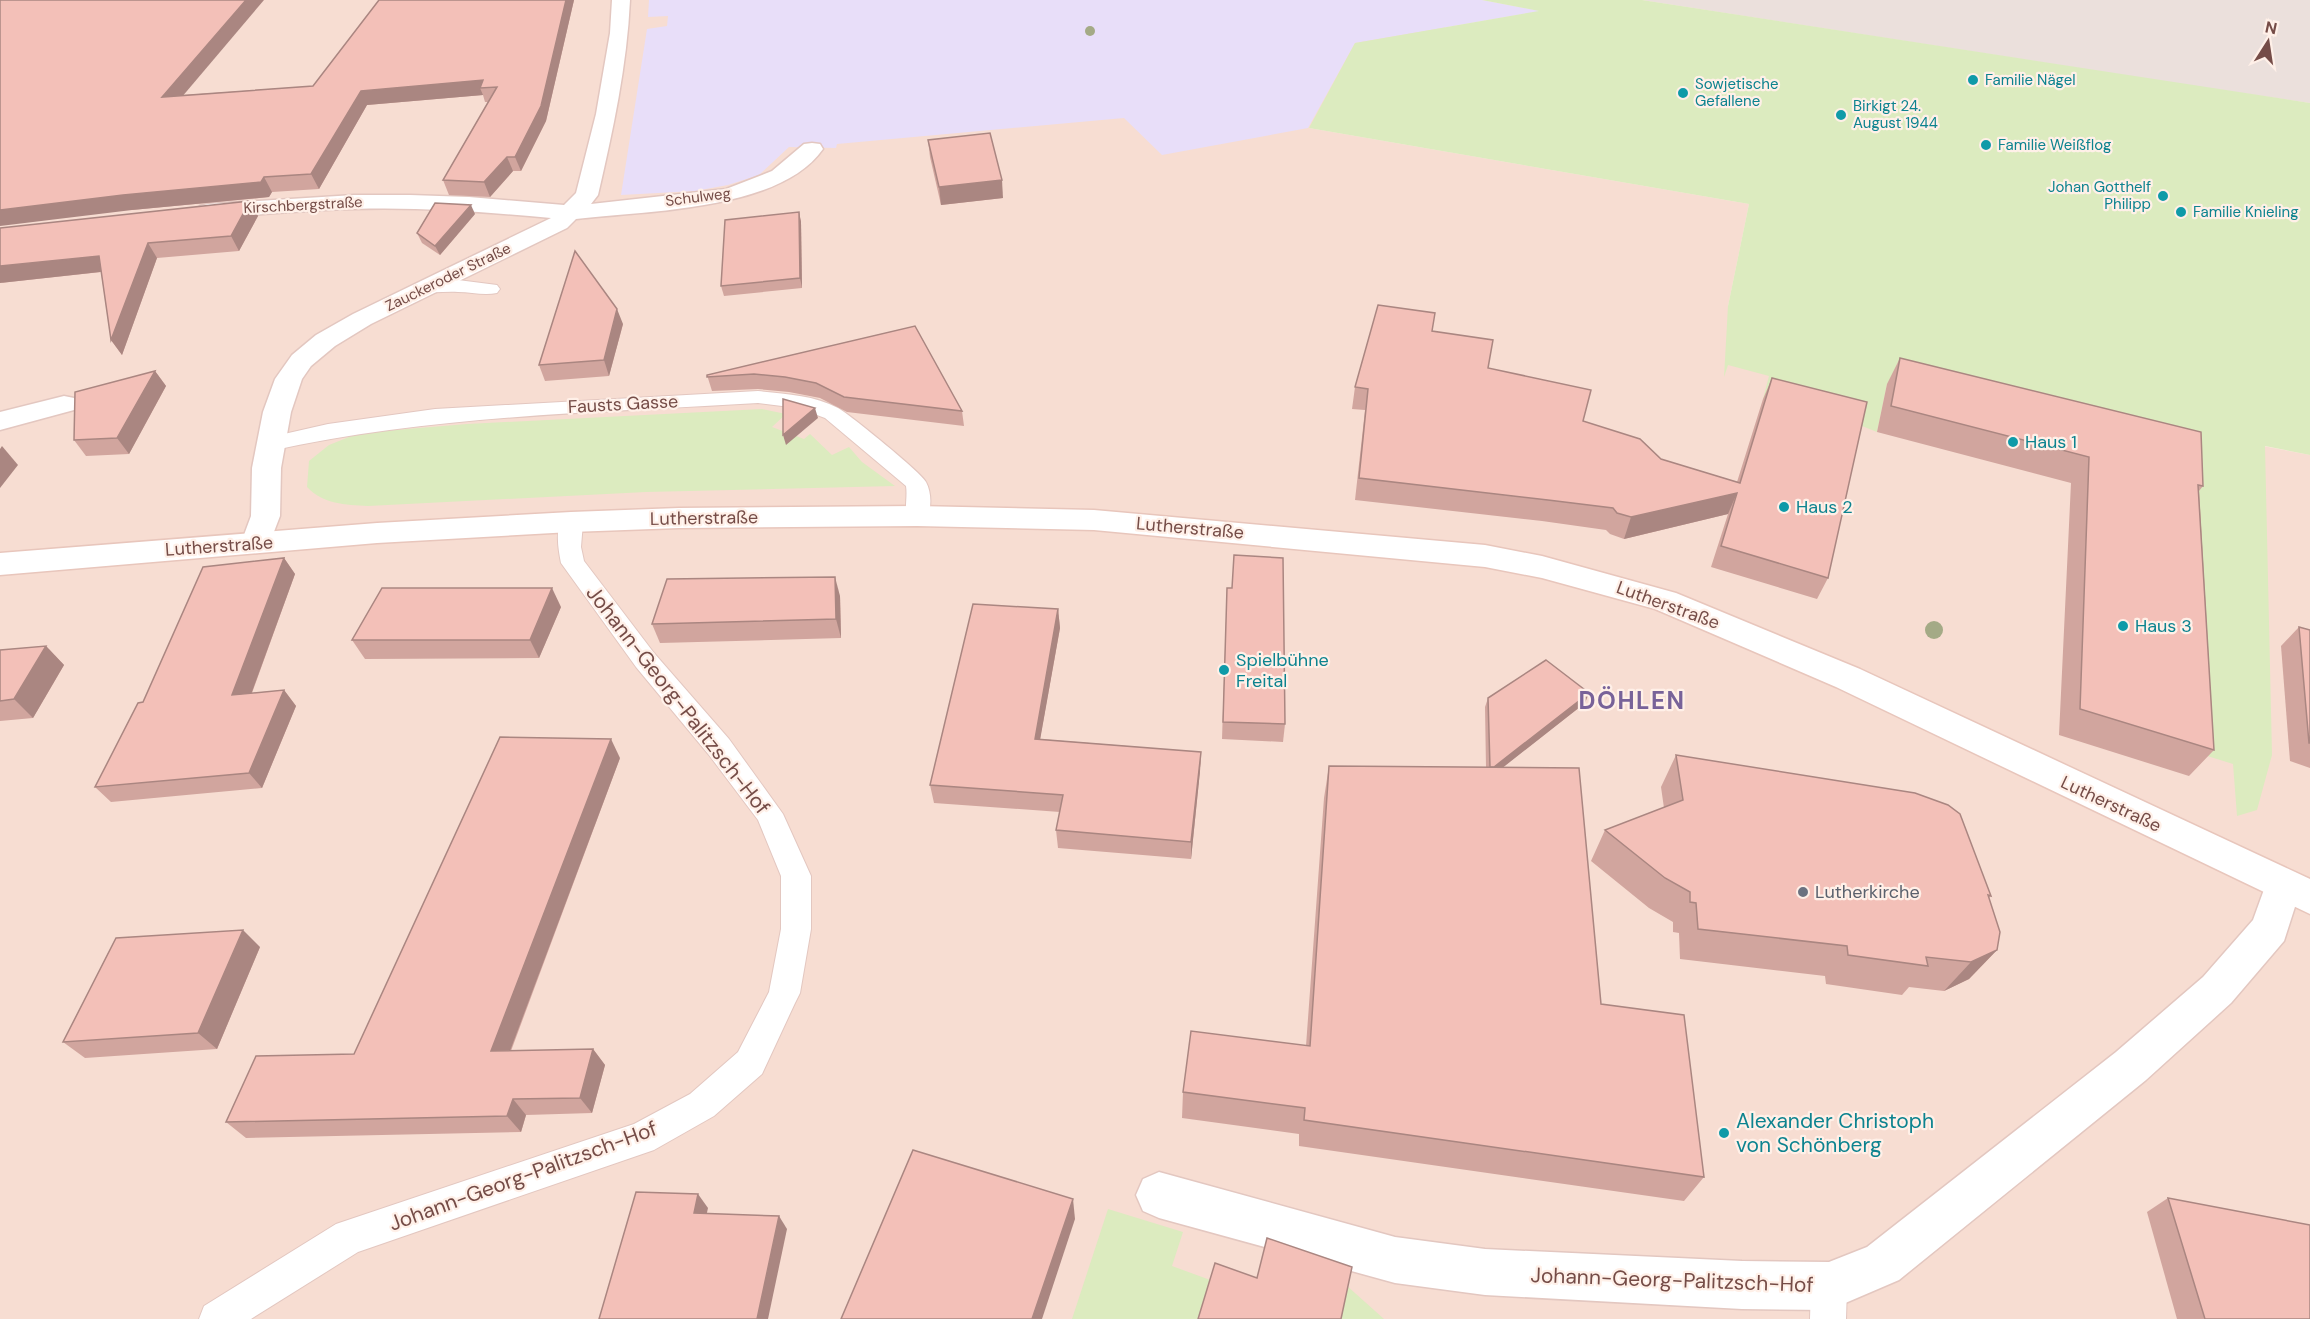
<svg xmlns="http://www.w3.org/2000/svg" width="2310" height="1319" viewBox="0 0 2310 1319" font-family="'DM Sans',sans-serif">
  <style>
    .residential { fill: #f7ddd2 }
    .industrial { fill: #ebe0dc }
    .education { fill: #e8def9 }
    .green { fill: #dcebbf }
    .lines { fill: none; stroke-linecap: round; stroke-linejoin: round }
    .lane-casing { stroke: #e3c7c0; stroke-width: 2 }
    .street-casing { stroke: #e3c7c0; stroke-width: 3 }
    .secondary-casing { stroke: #e8c6bc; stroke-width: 3 }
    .lane { fill: #fff; fill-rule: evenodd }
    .street { fill: #fff; fill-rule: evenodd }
    .secondary { fill: #fff; fill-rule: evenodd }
    .tree { fill: #a4aa86 }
    .wall { fill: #d1a59e }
    .shaded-wall { fill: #aa8681 }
    .building { fill: #f3c0b8; stroke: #aa8681; stroke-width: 1.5 }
    .culture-dot { fill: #0f9aa8; stroke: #fff0e8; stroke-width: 2 }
    .worship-dot { fill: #6b7280; stroke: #fff0e8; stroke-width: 2 }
    .labels { text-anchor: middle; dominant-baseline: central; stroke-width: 4.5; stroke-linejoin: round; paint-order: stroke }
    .far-culture-label { font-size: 15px; fill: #0d838f; stroke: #fff0e8; text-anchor: start }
    .far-street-label { font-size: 15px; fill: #754c47; stroke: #fff0e8 }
    .street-label { font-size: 18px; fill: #754c47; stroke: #fff0e8 }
    .culture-label { font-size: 18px; fill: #0d838f; stroke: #fff0e8; text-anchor: start }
    .worship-label { font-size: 18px; fill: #5b616d; stroke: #fff0e8; text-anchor: start }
    .near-street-label { font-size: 21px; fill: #754c47; stroke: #fff0e8 }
    .near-culture-label { font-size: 21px; fill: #0d838f; stroke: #fff0e8; text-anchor: start }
    .district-label { font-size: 24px; font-weight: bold; letter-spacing: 1.5px; fill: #786299; stroke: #fff0e8 }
  </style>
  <rect width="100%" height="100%" fill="#fdebe1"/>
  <!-- residential -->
  <path class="residential" d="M0 0H1482L1309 128 1749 204 1728 306 2146 424 2310 455V1319H0Z"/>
  <!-- industrial -->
  <path class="industrial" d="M1642 0H2310V103L2188 85Z"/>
  <!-- education -->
  <path class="education" d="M649 0H1482L1541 11 1355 43 1308 128 1162 155 1124 118 837 144 836 148 789 147 759 175 728 185 695 191 621 195 647 29 667 26 668 16 648 17Z"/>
  <!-- green -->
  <g class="green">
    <path d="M1482 0H1642L2310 103V455L2265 446 2272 755 2257 810 2237 816 2233 764 2188 750 2180 558 2069 528 2118 518V496L1887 384 1877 432 1857 424 1763 399 1769 376 1728 365 1724 377 1728 306 1749 204 1309 128 1355 43 1539 11Z"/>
    <path d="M762 409 786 414 772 427 804 439 810 434 832 455 849 447 862 462 895 486 646 492 368 506C345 505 323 504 307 487L309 461 329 445 359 433 467 424Z"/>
    <path d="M1108 1209 1183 1232 1172 1266 1213 1281 1202 1319H1072Z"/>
    <path d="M1346 1285 1384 1319H1339Z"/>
  </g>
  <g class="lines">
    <defs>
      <g id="lane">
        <path d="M458 280 497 285 500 289 497 293C484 296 471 292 458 292 445 291 432 294 419 291L416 287 419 283Z"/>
        <path d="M758 391C785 394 814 395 838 408 849 414 922 473 926 482 932 493 932 511 925 521L917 524 909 521C903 512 908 498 906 486L825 418 798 408 758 403C595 413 430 415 270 451L262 449 259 444 262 439 328 424 435 409Z"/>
        <path d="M571 514 579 517 583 522 581 547 584 561 654 653 729 739 783 814 811 876V929L800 993 795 1003 762 1074 714 1116 654 1150 358 1252 251 1319H199L204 1306 336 1224 634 1124 690 1094 738 1052 769 992 781 929V876L758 820 709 755 636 667 561 563C558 548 555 530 563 517Z"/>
        <path d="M1829 1268 1842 1273 1847 1286 1846 1319H1810L1811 1286 1816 1273Z"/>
      </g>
      <g id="street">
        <path d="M612 0H630C627 66 613 130 598 195L591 204 726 189 772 171 804 144 812 143 820 144 823 149C780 211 645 211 576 219L567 228 371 324 335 346 311 366 302 379 291 412 281 468 280 516 267 550 256 553 245 550 241 543 251 516 252 468 263 412 275 379 292 355 316 335 353 314 551 218C485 212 420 207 354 209 306 210 257 215 208 218L200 216 197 211 200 206 208 204 354 195H410L469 197 564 205 576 193 596 114 610 33Z"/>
        <path d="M64 396 74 398 78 404 74 410 0 430V412Z"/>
        <path d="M2283 869 2296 873 2302 885 2284 941 2231 1003 2146 1080 1899 1280 1829 1310 1742 1309 1485 1295 1395 1283 1159 1218 1143 1211 1136 1195 1143 1179 1159 1172 1395 1237 1485 1249 1742 1261 1829 1262 1867 1247 2116 1052 2203 977 2253 920 2270 873Z"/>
      </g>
      <path id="secondary" d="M917 506 1094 510 1485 545 1542 556 1676 593 1860 669 2310 879V914L1836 687 1655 609 1542 578 1485 567 1094 530 917 526 679 528 571 532 377 543 0 575V553L377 523 571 512 679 508Z"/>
    </defs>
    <!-- lane casing -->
    <use href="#lane" class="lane-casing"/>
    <!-- street casing -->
    <use href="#street" class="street-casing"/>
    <!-- secondary casing -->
    <use href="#secondary" class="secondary-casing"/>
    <!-- lane -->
    <use href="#lane" class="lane"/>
    <!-- street -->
    <use href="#street" class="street"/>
    <!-- secondary -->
    <use href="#secondary" class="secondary"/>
  </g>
  <!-- trees -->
  <g class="tree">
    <circle cx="1090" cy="31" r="5"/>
    <circle cx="1934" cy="630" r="9"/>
  </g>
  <!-- wall -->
  <g class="wall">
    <path d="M379 0H574L546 121 521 171H513L490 197 449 195 443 180 488 102H485L483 95 367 105 319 189 272 192 269 197 132 210 184 95 313 86Z"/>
    <path d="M928 140 1003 198 941 205 930 157Z"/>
    <path d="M250 201 258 216 239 251 157 258 122 355 111 340 101 272 0 283Z"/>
    <path d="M799 212 801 222 802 288 724 296 721 286Z"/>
    <path d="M475 214 440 255 422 243 417 233Z"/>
    <path d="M623 324 609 376 545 381 539 365Z"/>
    <path d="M915 326 962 411 964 426 847 412 820 398 789 392 758 389 712 391 707 375Z"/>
    <path d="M1432 332 1488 368 1583 421 1661 459 1737 482 1763 399 1772 378 1828 578 1817 599 1711 567 1728 514 1624 539 1610 534 1606 530 1542 521 1355 500 1365 410 1352 409 1355 387Z"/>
    <path d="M1900 358 2203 486 2199 491 2214 750 2189 776 2059 735 2071 483 1877 432 1887 384Z"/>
    <path d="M155 371 166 386 129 454 86 456 74 440Z"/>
    <path d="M284 558 295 574 252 693 284 690 296 706 262 788 111 802 95 787 143 702Z"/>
    <path d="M1227 588 1285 724 1283 742 1222 739Z"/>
    <path d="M840 596 841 638 660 643 652 624Z"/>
    <path d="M561 607 539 658 365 659 352 640Z"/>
    <path d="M1058 609 1060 628 1040 739 1201 752 1200 771 1191 859 1058 848 1056 830 1060 812 934 803 930 785Z"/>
    <path d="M2299 627 2310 630V768L2290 761 2281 646Z"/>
    <path d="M46 646 64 665 33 718 0 721V650Z"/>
    <path d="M1488 698 1585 703 1503 767 1601 1004 1704 1177 1684 1201 1299 1146V1134L1182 1118 1183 1092 1306 1046 1324 798 1329 766 1486 767 1485 707Z"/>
    <path d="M1676 755 1991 896 1989 898 1997 950 1969 979 1944 991 1909 987 1902 995 1826 984 1825 976 1680 959 1679 933 1673 932V922L1649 908 1591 861 1605 830 1664 808 1661 787Z"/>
    <path d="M620 758 511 1051 593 1049 605 1065 592 1113 526 1115 521 1132 246 1138 226 1122 354 1054Z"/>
    <path d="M260 947 217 1049 85 1058 63 1042Z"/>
    <path d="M2168 1198 2310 1319H2177L2147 1212Z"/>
  </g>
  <!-- shaded-wall -->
  <g class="shaded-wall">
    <path d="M246 0H264L170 111 162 97Z"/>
    <path d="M566 0H574L546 121 521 171 515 157Z"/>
    <path d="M483 80 480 88 483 95 367 105 319 189 311 174 361 91Z"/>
    <path d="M507 157 513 171 490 197 484 182Z"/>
    <path d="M264 177 272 192 269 197 132 210 0 226V210Z"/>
    <path d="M1002 180 1003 198 941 205 939 187Z"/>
    <path d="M250 201 258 216 239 251 231 236Z"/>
    <path d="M471 205 475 214 440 255 435 246Z"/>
    <path d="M799 212 801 222 802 288 800 278Z"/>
    <path d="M148 243 157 258 122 355 111 340Z"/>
    <path d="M99 256 109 271 0 283V266Z"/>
    <path d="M617 309 623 324 609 376 604 360Z"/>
    <path d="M155 371 166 386 129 454 117 438Z"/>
    <path d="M815 408 818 418 786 445 783 435Z"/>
    <path d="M2 446 18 465 0 488V449Z"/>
    <path d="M1737 493 1728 514 1624 539 1631 517Z"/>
    <path d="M284 558 295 574 245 711 232 695Z"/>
    <path d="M835 577 840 596 841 638 836 619Z"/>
    <path d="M552 588 561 607 539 658 530 640Z"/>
    <path d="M1058 609 1060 628 1037 757 1035 739Z"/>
    <path d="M46 646 64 665 33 718 14 699Z"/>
    <path d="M284 690 296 706 262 788 249 773Z"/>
    <path d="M1589 693 1585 703 1487 780 1490 770Z"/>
    <path d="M611 739 620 758 504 1067 491 1051Z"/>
    <path d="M1201 752 1200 771 1191 859V842Z"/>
    <path d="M243 930 260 947 217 1049 198 1033Z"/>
    <path d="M1997 950 1969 979 1944 991 1971 962Z"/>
    <path d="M593 1049 605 1065 592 1113 580 1098Z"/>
    <path d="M513 1099 526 1115 521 1132 507 1116Z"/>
    <path d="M698 1194 708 1208 704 1226 694 1213Z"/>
    <path d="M1073 1199 1075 1219 1042 1319H1032Z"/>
    <path d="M779 1216 787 1229 768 1319H757Z"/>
  </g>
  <!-- building -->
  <g class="building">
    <path d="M0 0H246L162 97 313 86 379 0H566L541 106 515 157H507L484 182 443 180 497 87 480 88 483 80 361 91 311 174 264 177 261 182 123 195 0 210Z"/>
    <path d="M990 133 1002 180 939 187 928 140Z"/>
    <path d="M250 201 231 236 148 243 111 340 99 256 0 266V228Z"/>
    <path d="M435 203 471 205 435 246 417 233Z"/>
    <path d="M799 212 800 278 721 286 725 220Z"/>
    <path d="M575 251 617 309 604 360 539 365Z"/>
    <path d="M1378 305 1435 313 1432 331 1493 340 1488 368 1591 390 1583 421 1640 439 1661 459 1740 483 1772 378 1867 402 1828 578 1721 546 1737 493 1631 517 1617 513 1613 508 1548 500 1359 478 1368 389 1355 387Z"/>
    <path d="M915 326 962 411 844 397 816 383 785 377 754 374 707 377V375Z"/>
    <path d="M1900 358 2201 432 2203 486 2198 485 2214 750 2080 709 2089 457 1891 406Z"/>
    <path d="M155 371 117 438 74 440 75 392Z"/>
    <path d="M783 399 815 408 783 435Z"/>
    <path d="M1234 555 1283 558 1285 724 1223 722 1227 588H1232Z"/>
    <path d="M284 558 232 695 284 690 249 773 95 787 138 703 143 702 203 567Z"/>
    <path d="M835 577 836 619 652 624 667 579Z"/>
    <path d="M382 588H552L530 640H352Z"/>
    <path d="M973 604 1058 609 1035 739 1201 752 1191 842 1056 830 1063 795 930 785Z"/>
    <path d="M2299 627 2310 630V743H2309Z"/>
    <path d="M46 646 14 699 0 701V650Z"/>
    <path d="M1546 660 1589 693 1494 767H1490L1488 698Z"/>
    <path d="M500 737 611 739 491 1051 593 1049 580 1098 513 1099 507 1116 226 1122 256 1056 354 1054Z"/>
    <path d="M1676 755 1915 793 1948 805 1960 814 1991 896 1988 895 2000 932 1997 950 1971 962 1926 957 1928 966 1848 955 1847 946 1698 929 1696 903 1690 902V892L1665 878 1605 830 1683 800Z"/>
    <path d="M1329 766 1579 768 1601 1004 1684 1015 1704 1177 1304 1120 1305 1108 1183 1092 1191 1031 1310 1046Z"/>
    <path d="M243 930 198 1033 63 1042 116 938Z"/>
    <path d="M913 1150 1073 1199 1032 1319H841Z"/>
    <path d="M636 1192 698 1194 694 1213 779 1216 757 1319H599Z"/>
    <path d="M2168 1198 2310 1225V1319H2205Z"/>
    <path d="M1267 1238 1352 1267 1341 1319H1198L1215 1263 1257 1278Z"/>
  </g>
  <!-- markers -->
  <g class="culture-dot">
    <circle cx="1973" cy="80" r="6"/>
    <circle cx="1683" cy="93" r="6"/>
    <circle cx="1841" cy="115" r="6"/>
    <circle cx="1986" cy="145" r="6"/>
    <circle cx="2163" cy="196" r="6"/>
    <circle cx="2181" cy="212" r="6"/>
    <circle cx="2013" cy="442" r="6"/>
    <circle cx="1784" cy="507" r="6"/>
    <circle cx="2123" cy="626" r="6"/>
    <circle cx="1224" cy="670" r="6"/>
    <circle cx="1724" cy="1133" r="6"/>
  </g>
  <circle class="worship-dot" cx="1803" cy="892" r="6"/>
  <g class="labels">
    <!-- far-culture labels -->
    <g class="far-culture-label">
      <text x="1985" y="80">Familie Nägel</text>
      <text x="1695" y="84">Sowjetische<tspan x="1695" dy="17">Gefallene</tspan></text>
      <text x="1853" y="106">Birkigt 24.<tspan x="1853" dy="17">August 1944</tspan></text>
      <text x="1998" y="145">Familie Weißflog</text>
      <text x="2151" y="187" text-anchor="end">Johan Gotthelf<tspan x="2151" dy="17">Philipp</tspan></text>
      <text x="2193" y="212">Familie Knieling</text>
    </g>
    <!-- far-street labels -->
    <g class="far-street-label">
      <text transform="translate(698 197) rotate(-7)">Schulweg</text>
      <text transform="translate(303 205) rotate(-3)">Kirschbergstraße</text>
      <text transform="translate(448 277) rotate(-26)">Zauckeroder Straße</text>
    </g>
    <!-- street labels -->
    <g class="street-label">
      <text transform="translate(623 404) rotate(-3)">Fausts Gasse</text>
      <text transform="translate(704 518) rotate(-1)">Lutherstraße</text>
      <text transform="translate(1190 528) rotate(5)">Lutherstraße</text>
      <text transform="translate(219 546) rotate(-4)">Lutherstraße</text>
      <text transform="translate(1668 605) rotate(20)">Lutherstraße</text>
      <text transform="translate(2111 804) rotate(25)">Lutherstraße</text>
    </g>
    <!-- culture labels -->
    <g class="culture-label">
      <text x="2025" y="442">Haus 1</text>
      <text x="1796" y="507">Haus 2</text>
      <text x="2135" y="626">Haus 3</text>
      <text x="1236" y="660">Spielbühne<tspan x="1236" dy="21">Freital</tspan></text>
    </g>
    <!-- worship labels -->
    <g class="worship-label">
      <text x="1815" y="892">Lutherkirche</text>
    </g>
    <!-- near-street labels -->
    <g class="near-street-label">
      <text transform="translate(678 700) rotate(52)">Johann-Georg-Palitzsch-Hof</text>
      <text transform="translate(523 1176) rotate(-20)">Johann-Georg-Palitzsch-Hof</text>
      <text transform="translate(1672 1280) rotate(2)">Johann-Georg-Palitzsch-Hof</text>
    </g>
    <!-- near-culture labels -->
    <g class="near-culture-label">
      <text x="1736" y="1121">Alexander Christoph<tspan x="1736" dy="24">von Schönberg</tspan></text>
    </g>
    <!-- district labels -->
    <g class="district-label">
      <text x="1632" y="700">DÖHLEN</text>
    </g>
  </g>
  <!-- north arrow -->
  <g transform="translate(2268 42) rotate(12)" stroke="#fff0e8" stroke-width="4.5" paint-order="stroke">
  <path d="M0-4.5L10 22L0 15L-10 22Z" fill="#754c47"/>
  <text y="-9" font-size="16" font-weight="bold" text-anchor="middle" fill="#754c47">N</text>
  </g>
</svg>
